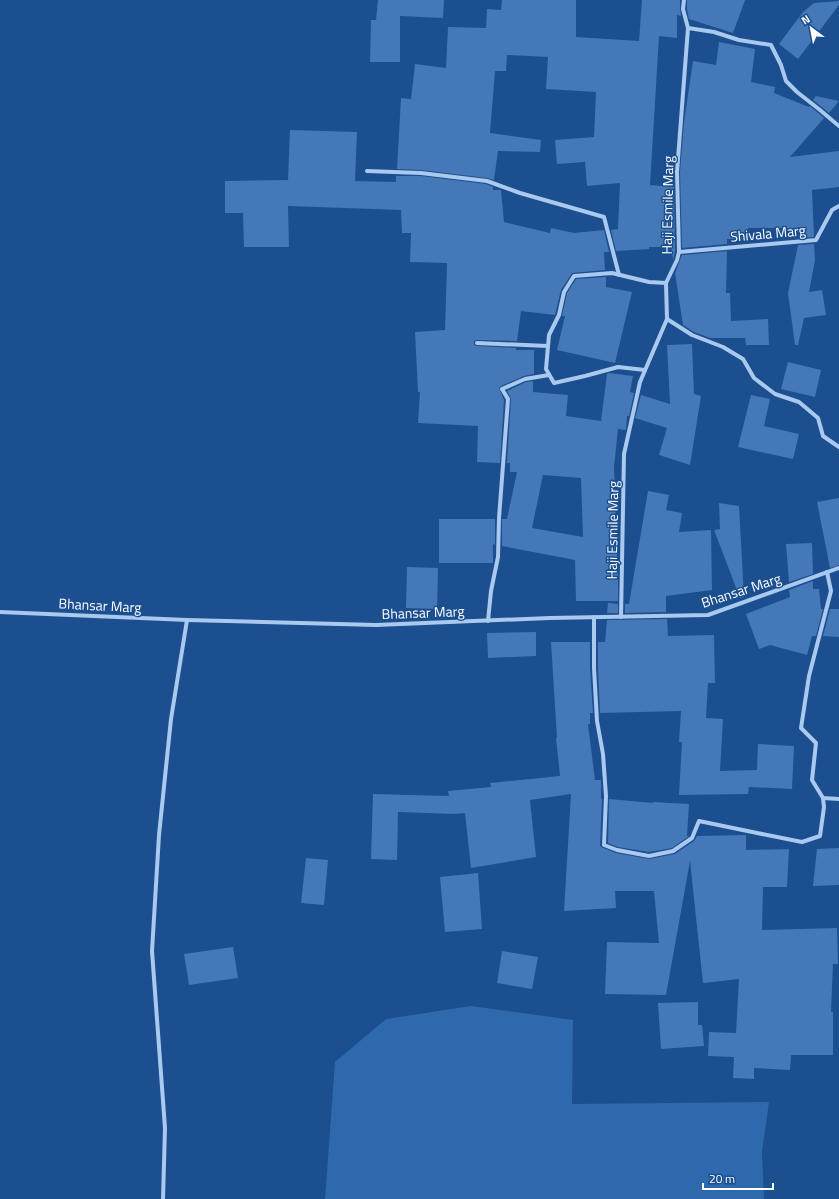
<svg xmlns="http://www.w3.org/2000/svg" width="839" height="1199" viewBox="0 0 839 1199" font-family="'Titillium Web',sans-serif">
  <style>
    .green { fill: #2e69ad }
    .building { fill: #4478b7; fill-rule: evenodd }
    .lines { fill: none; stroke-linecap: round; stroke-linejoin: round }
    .minor { stroke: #a9c9ee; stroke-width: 4 }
    .labels { text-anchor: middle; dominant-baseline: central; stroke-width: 3; stroke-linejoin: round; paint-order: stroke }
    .street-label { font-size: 14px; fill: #fff; stroke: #1b4f8f }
  </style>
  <rect width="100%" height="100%" fill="#1b4f8f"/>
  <!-- green -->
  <path class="green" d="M471 1006 573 1020 572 1104 769 1102 762 1152 764 1199H325L335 1062 386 1019Z"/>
  <!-- building -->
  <g class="building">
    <path d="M378 0H444L443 18 400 16V62H370L371 20H376Z"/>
    <path d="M502 0H576V37L639 41 642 0H680V9L681 16 677 15V38L659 36 650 185 674 187 675 252 673 260 671 247H649V249L616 251 611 230 618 229 620 183 587 186 585 162 557 164 555 140 594 137 596 92 546 89 548 57 507 55 506 71H495L490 133 541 140 540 152 498 151 494 180 487 178 421 170 397 169 401 98 411 99 415 64 446 68 448 27 486 28 487 9 501 10Z"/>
    <path d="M687 0H745L733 33 689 19 687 9Z"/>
    <path d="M839 1V5L798 59 779 44 803 12 814 3Z"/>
    <path d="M719 42 755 49 751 82 775 87 774 93 809 107 810 106 824 118 790 157 839 151V187L812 190 814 237 800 238 801 232H795V228H748L749 239H727V244L682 248 680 172 684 122 693 61 716 65Z"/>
    <path d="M816 96 839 101 829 113 813 100Z"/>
    <path d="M290 130 357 132 355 181 396 182V176H421L486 184 493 187V190H501L504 222 550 233 551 228 574 233 604 230 609 252H604L605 270 572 273 561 290 555 315 521 311 517 341 477 340 474 341V345L477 346 516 348V350H534V374L524 376 501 386 499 388 504 400 500 463 477 462 478 426 418 423 420 392H418L415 332 445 330 447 263 410 262 411 233H402L401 210 288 206 289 247H244L243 213H225V181L288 180Z"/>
    <path d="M814 244 815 260 809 292 822 290 826 315 804 318 798 345H795L788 293 798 245Z"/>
    <path d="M727 251 726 293H730L731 321 768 319 769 345H746L745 338H710L694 332 683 325 675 273 682 255Z"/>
    <path d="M606 277V287L632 292 615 363 557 350 565 316H562L567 293 576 279Z"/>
    <path d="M692 344 694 394 701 396 690 465 659 455 667 428 635 418 641 395 670 404 667 345Z"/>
    <path d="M788 362 821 370 815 397 781 389Z"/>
    <path d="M609 373 633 376 630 392 634 393 629 416H627L626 430 618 429 614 467 618 580V601H576L575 560 502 546V519H507L517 472H510V463H507L511 399 507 391 526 382 533 381V392L568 395 566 416 601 421 607 374ZM543 475 581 478 583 537 532 528Z"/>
    <path d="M751 395 770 399 764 426 799 434 793 459 738 447Z"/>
    <path d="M648 491 669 495 666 510 682 513 679 532 711 530 712 590 666 596V612L625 613V604H629Z"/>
    <path d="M839 498V565L830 568 817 502Z"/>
    <path d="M719 503 739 506 744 597 740 598 714 530 720 529Z"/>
    <path d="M439 519H495V545L493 544V563H439Z"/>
    <path d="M812 543 813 574 789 582 786 544Z"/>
    <path d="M407 567 438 568 437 609 406 608Z"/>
    <path d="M813 581V589H819L821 609H823L816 636H812L807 655 770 645 759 649 746 614 790 597 789 590Z"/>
    <path d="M608 603 618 604V613H607Z"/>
    <path d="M830 609H839V637L823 636Z"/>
    <path d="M667 619 668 636 714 635 715 683H708L706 718 723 719 720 771 757 770 758 744 794 746 792 789 749 787 748 794 679 795 682 742H679L681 711 600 713 598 668V642H605L607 620Z"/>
    <path d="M536 632V656L488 658 487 633Z"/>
    <path d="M551 642H590V668L593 713H590V724H588L595 780H601V799H602L600 845 601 847 616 853 649 859 675 854 694 841 697 836 746 835V850L789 849 787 887H763L762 930 837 928 838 964H833L831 1012H833V1055H791L790 1070 754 1068V1079L733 1078 734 1057 708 1056 709 1032 736 1033 739 979 703 983 690 861 666 995 605 994 607 942 659 943 654 891H615L616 908 564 911 571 794 530 800 536 857 471 868 465 813 454 814 398 812 397 860 371 859 373 794 449 796 448 791 491 787 490 783 560 776 556 738H557Z"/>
    <path d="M609 799 653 803V802L689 804 687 836H689L672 848 649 852 618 847 608 843Z"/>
    <path d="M839 848V885L813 886 817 849Z"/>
    <path d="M306 858 328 860 324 905 301 903Z"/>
    <path d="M478 873 482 929 445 932 440 877Z"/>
    <path d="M233 947 238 978 189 985 184 954Z"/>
    <path d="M502 951 538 957 532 989 497 983Z"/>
    <path d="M698 1002V1025H702L704 1046 661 1049 658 1003Z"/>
  </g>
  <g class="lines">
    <!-- minor -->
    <g class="minor">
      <path d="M688 28 714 32 739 40 771 45 781 65 786 81 797 92 820 110 839 126"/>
      <path d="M367 171 421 173 487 181 520 193 604 217 619 275"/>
      <path d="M679 252 816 240 832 210 839 206"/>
      <path d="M667 319 692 335 723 347 743 359 754 378 775 394 799 402 818 418 823 436 839 447"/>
      <path d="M477 343 548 346"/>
      <path d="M645 370 618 367 585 376 554 383 546 369 549 335 559 315 564 292 574 276 612 273 649 282 666 283"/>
      <path d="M827 572 831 591 809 676 801 728 816 743 812 780 823 798 839 799"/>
      <path d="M0 612 187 620 376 625 550 618 708 615 839 568"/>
      <path d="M594 617V668L597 721 603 754 606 796 604 845 617 850 649 856 673 851 692 838 699 821 762 834 802 842 820 836 824 807 823 798"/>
      <path d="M621 617 624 454 640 382 667 319 666 283 677 260 679 252 677 172 688 28 683 9 684 0"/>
      <path d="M488 621 491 591 498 557 499 518 508 399 502 389 525 379 549 375"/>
      <path d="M163 1199 165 1128 152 951 159 835 171 719 187 620"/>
    </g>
  </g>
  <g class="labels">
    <!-- street labels -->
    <g class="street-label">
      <text transform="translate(667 205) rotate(-89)">Haji Esmile Marg</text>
      <text transform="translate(768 233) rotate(-5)">Shivala Marg</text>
      <text transform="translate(612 530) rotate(-89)">Haji Esmile Marg</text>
      <text transform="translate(741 590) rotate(-18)">Bhansar Marg</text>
      <text transform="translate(100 605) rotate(3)">Bhansar Marg</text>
      <text transform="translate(423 612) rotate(-2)">Bhansar Marg</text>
    </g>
  </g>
  <!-- north arrow -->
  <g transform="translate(811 28) rotate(328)" stroke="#1b4f8f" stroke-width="3" paint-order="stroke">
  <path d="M0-3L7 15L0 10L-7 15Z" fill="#ffffff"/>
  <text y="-6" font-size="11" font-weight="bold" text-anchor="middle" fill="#ffffff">N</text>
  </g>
  <!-- scale -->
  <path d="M703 1183v6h70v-6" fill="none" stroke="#ffffff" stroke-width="2"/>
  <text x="709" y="1183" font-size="12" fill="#ffffff" stroke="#1b4f8f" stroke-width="3" paint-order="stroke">20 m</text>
</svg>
